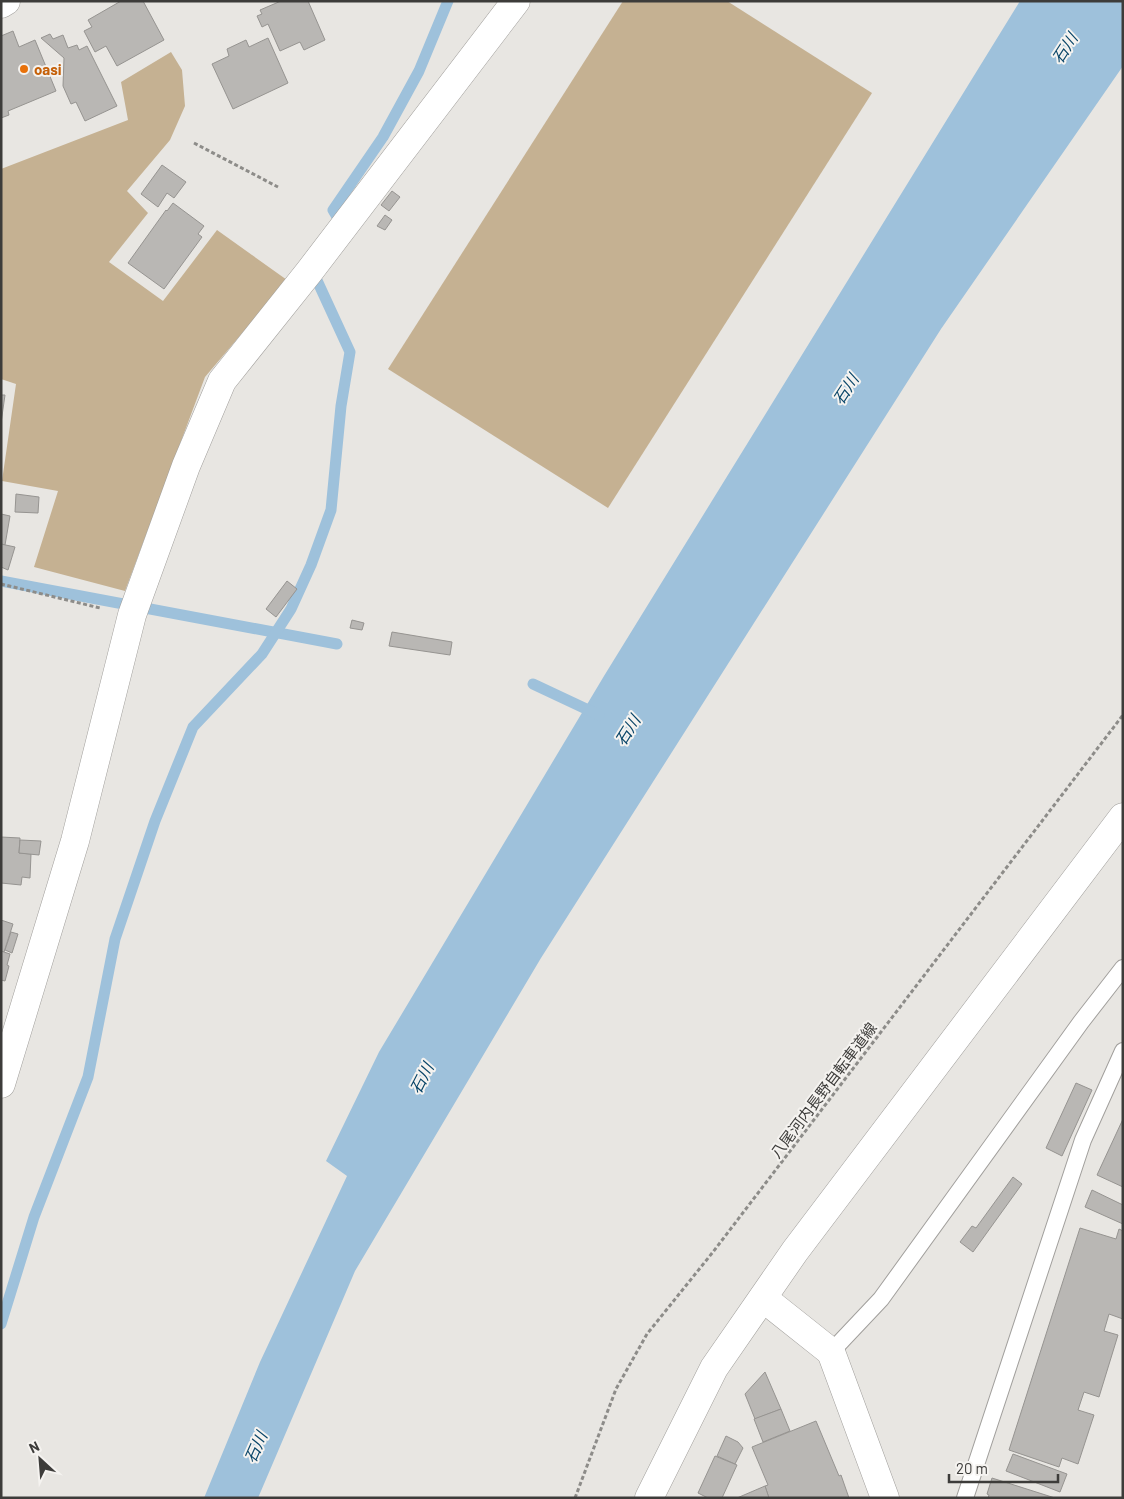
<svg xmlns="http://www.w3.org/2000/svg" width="1124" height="1499" viewBox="0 0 1124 1499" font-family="Barlow,'Noto Sans JP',sans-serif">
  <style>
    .green { fill: #c5b192 }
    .water { fill: #9ec1db }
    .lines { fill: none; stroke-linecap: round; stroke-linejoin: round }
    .stream { stroke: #9ec1db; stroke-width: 11 }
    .building { fill: #b9b7b4; stroke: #969491 }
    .lane-casing { stroke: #a19f9c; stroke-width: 18 }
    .street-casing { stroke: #a19f9c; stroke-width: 29 }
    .secondary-casing { stroke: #a19f9c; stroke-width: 29 }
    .path { stroke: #8d8c89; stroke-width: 3; stroke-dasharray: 4 2.5; stroke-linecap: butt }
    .lane { stroke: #fff; stroke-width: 16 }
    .street { stroke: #fff; stroke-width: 28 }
    .secondary { stroke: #fff; stroke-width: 28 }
    .food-dot { fill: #e8710a; stroke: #f5f3f0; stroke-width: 2 }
    .labels { text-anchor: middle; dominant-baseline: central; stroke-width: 4; stroke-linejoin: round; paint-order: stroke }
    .food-label { font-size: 15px; font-weight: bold; fill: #c56008; stroke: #f5f3f0; text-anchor: start }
    .street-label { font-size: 15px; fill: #3d3c3a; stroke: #f5f3f0 }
    .water-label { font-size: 16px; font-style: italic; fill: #0a4669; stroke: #f5f3f0 }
  </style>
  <rect width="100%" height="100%" fill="#e8e6e2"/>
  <!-- green -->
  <g class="green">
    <path d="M623 1H727L872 93 608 508 388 369Z"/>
    <path d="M171 52 182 70 185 106 170 140 127 191 148 213 109 262 163 301 217 230 287 280 205 377 125 591 34 567 58 491 2 481 16 384 1 379V169L128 120 121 82Z"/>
  </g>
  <!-- water -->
  <path class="water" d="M1020 1H1123V66L941 329 541 958 355 1271 258 1498H204L260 1362 347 1176 326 1161 379 1052 604 676Z"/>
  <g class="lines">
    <!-- stream -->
    <g class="stream">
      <path d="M343 227 333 210 383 137 419 71 448 1"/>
      <path d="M1 581 337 644"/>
      <path d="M533 684 599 715"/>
      <path d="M1 1324 34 1217 88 1077 115 939 155 821 193 727 262 654 291 609 311 565 331 510 341 406 350 352 315 276 320 269"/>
    </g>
  </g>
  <!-- building -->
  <g class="building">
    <path d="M121 1H143L164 40 117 66 106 46 95 52 84 31 92 27 88 20Z"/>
    <path d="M281 1H308L325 40 304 50 300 42 280 51 268 24 262 27 257 16 262 14 260 10Z"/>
    <path d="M13 31 19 47 35 40 56 91 8 111 9 115 1 118V36Z"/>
    <path d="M50 34 53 39 63 35 68 48 77 45 79 50 87 46 117 106 85 121 76 102 71 104 63 86 64 58 41 38Z"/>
    <path d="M268 38 288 83 233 109 212 64 229 56 227 49 246 40 249 47Z"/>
    <path d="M162 165 186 182 174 198 167 193 158 207 141 194Z"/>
    <path d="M392 191 400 197 389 211 381 205Z"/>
    <path d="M173 203 204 226 198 234 202 237 164 289 128 263 166 210 167 211Z"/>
    <path d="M385 215 392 220 385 230 377 226Z"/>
    <path d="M1 395H5L1 423Z"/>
    <path d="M16 494 39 497 38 513 15 512Z"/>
    <path d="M1 514 10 516 5 545 1 544Z"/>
    <path d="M1 544 15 547 8 570 1 567Z"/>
    <path d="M287 581 297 589 276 617 266 609Z"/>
    <path d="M352 620 364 623 362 630 350 628Z"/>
    <path d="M392 632 452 642 450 655 389 646Z"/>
    <path d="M1 837 20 838 19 853 31 854 30 878 22 877 21 885 1 883Z"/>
    <path d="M20 840 41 841 39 855 19 853Z"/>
    <path d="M1 920 13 924 4 952 1 951Z"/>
    <path d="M11 932 18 934 12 953 5 950Z"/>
    <path d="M1 951 10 954 7 965 9 966 5 981 1 980Z"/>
    <path d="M1076 1083 1092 1090 1062 1156 1046 1148Z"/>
    <path d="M1123 1119V1187L1097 1175Z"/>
    <path d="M1013 1177 1022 1184 973 1252 960 1242 972 1226 976 1228Z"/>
    <path d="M1092 1190 1123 1205V1224L1085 1207Z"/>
    <path d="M1080 1228 1116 1239 1119 1229 1123 1231V1319L1109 1314 1104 1331 1118 1335 1099 1397 1084 1392 1078 1410 1094 1415 1078 1464 1062 1458 1059 1467 1009 1450Z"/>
    <path d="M765 1372 781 1409 755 1419 745 1394Z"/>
    <path d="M781 1409 790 1431 763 1442 754 1419Z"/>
    <path d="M816 1421 839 1476 841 1475 849 1498H769L765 1486 768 1485 752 1447Z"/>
    <path d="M726 1436 738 1442 743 1448 735 1464 717 1456Z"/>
    <path d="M1013 1454 1067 1474 1060 1492 1006 1471Z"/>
    <path d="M715 1456 737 1465 722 1498H708L698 1493Z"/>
    <path d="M992 1478 1055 1498H988L989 1495 987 1494Z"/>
    <path d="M765 1486 769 1498H737Z"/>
  </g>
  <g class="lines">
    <defs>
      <g id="lane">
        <path d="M831 1352 881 1299 1081 1022 1123 968"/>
        <path d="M965 1498 1083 1140 1123 1051"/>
      </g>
      <g id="street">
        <path d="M1 4 6 1"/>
        <path d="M1 1084 75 841 132 615 186 466 222 381 309 272 516 1"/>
        <path d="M763 1298 831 1352"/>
        <path d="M649 1498 714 1368 795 1251 1123 817"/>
      </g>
      <path id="secondary" d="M831 1352 885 1498"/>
    </defs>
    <!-- lane casing -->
    <use href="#lane" class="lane-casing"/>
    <!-- street casing -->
    <use href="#street" class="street-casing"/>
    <!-- secondary casing -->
    <use href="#secondary" class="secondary-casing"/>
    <!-- path -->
    <g class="path">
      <path d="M194 143 278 187"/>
      <path d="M1 584 100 608"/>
      <path d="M575 1498 616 1389 647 1334 713 1252 1123 715"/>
    </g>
    <!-- lane -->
    <use href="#lane" class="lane"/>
    <!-- street -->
    <use href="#street" class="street"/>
    <!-- secondary -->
    <use href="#secondary" class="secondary"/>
  </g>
  <!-- markers -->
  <circle class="food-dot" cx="24" cy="69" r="5"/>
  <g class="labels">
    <!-- food labels -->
    <g class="food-label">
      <text x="34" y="69">oasi</text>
    </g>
    <!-- street labels -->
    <g class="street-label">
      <text transform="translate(823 1090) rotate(-53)">八尾河内長野自転車道線</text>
    </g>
    <!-- water labels -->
    <g class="water-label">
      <text transform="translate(1064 48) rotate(-57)">石川</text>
      <text transform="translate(845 389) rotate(-57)">石川</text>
      <text transform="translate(627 730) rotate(-58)">石川</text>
      <text transform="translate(421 1078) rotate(-63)">石川</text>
      <text transform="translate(255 1447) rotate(-66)">石川</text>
    </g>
  </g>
  <!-- border -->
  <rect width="1124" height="1499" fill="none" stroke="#3d3c3a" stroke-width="5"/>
  <!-- north arrow -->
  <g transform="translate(40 1459) rotate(334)" stroke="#f5f3f0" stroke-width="4" paint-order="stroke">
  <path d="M0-4L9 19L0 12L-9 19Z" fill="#3d3c3a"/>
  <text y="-8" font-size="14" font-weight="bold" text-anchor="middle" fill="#3d3c3a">N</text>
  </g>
  <!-- scale -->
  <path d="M949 1474v8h109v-8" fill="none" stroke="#3d3c3a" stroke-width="2.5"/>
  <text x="956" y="1474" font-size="15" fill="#3d3c3a" stroke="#f5f3f0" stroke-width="4" paint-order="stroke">20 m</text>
</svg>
